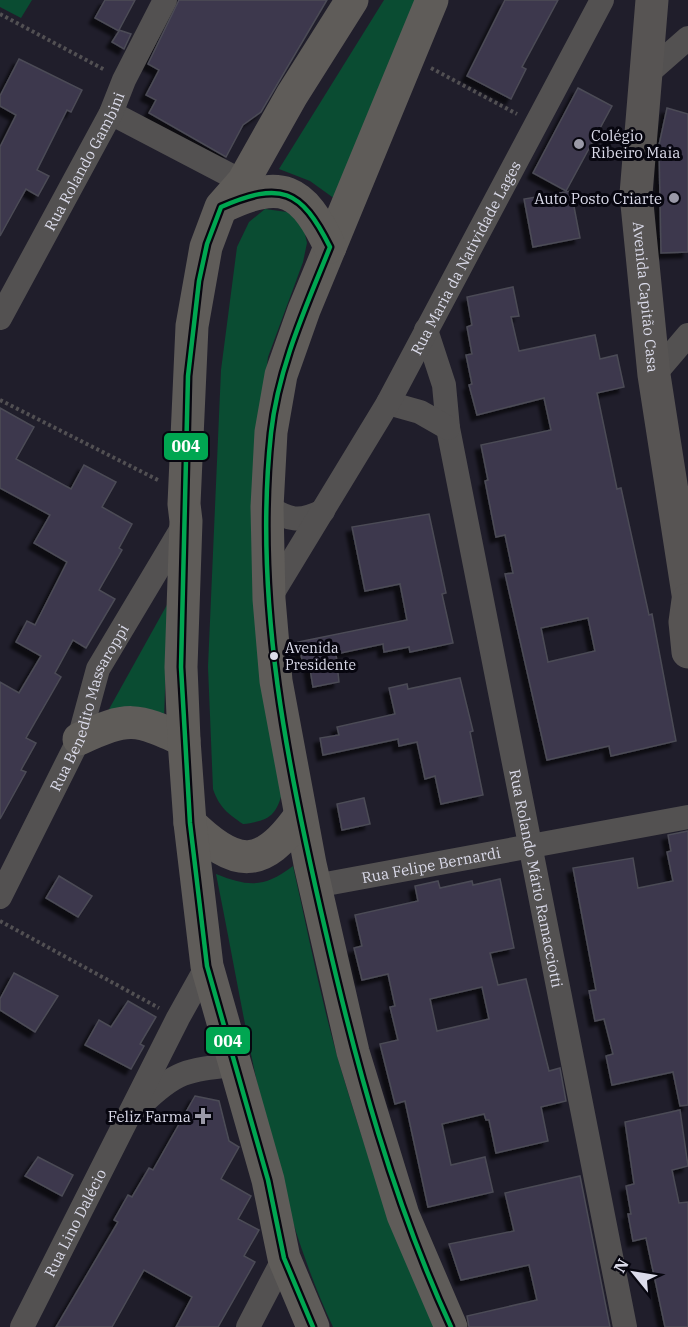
<svg xmlns="http://www.w3.org/2000/svg" width="688" height="1327" viewBox="0 0 688 1327" font-family="'IBM Plex Serif',serif">
  <style>
    .green { fill: #0a4c32 }
    .building { fill: #3c384d; stroke: #4c4b56; stroke-width: 1.5; fill-rule: evenodd; filter: url(#shadow) }
    .lines { fill: none; stroke-linecap: round; stroke-linejoin: round }
    .path { stroke: #525053; stroke-width: 4; stroke-dasharray: 3 3; stroke-linecap: butt }
    .street { stroke: #535151; stroke-width: 24 }
    .secondary { stroke: #575453; stroke-width: 33 }
    .primary { stroke: #5f5c59; stroke-width: 33 }
    .bus-1-casing { stroke: #07060f; stroke-width: 9 }
    .bus-1 { stroke: #00a651; stroke-width: 4.5 }
    .poi-dot { fill: #9a99a7; stroke: #07060f; stroke-width: 2 }
    .bus-dot { fill: #dbdbea; stroke: #07060f; stroke-width: 2 }
    .labels { text-anchor: middle; dominant-baseline: central; stroke-width: 6; stroke-linejoin: round; paint-order: stroke }
    .bus-label { font-size: 14px; fill: #dbdbea; stroke: #07060f; text-anchor: start }
    .poi-label { font-size: 15px; fill: #dbdbea; stroke: #07060f; text-anchor: end }
    .street-label { font-size: 15px; fill: #dbdbea; stroke: #07060f }
    .line-badge { stroke: #07060f; stroke-width: 2 }
    .badge-label { font-size: 16px; text-anchor: middle; font-weight: bold; fill: #fff }
  </style>
  <defs>
    <filter id="shadow"><feDropShadow dx="-5.5" dy="5.5" stdDeviation="1.5" flood-color="#0009"/></filter>
  </defs>
  <rect width="100%" height="100%" fill="#201e2b"/>
  <!-- green -->
  <g class="green">
    <path d="M0 0H32L21 18 0 7Z"/>
    <path d="M384 0H421L335 199 310 181 279 169Z"/>
    <path d="M265 209 287 212 303 225 307 243 303 262 268 357 254 476 283 789C277 815 270 821 243 824 228 814 219 807 213 789L208 667 221 370 237 247 249 222Z"/>
    <path d="M168 603 164 719 108 711Z"/>
    <path d="M293 866C307 928 319 991 336 1052 363 1146 395 1238 435 1327H333C269 1190 246 1021 216 874 249 887 264 888 293 866Z"/>
  </g>
  <!-- building -->
  <g class="building">
    <path d="M105 0H135L119 30 131 34 124 49 112 42 119 31 95 18Z"/>
    <path d="M179 0H327L261 112 243 125 226 157 149 113 156 100 146 95 159 70 148 64Z"/>
    <path d="M505 0H558L522 67 526 69 511 99 467 76Z"/>
    <path d="M19 59 82 90 71 112 67 110 37 170 49 176 38 196 26 189 0 236V147L16 115 0 106V96Z"/>
    <path d="M578 88 612 106 566 191 533 173Z"/>
    <path d="M667 108 688 114V252L661 253 659 145Z"/>
    <path d="M571 191 580 238 533 247 524 199Z"/>
    <path d="M513 287 519 316 511 317 519 351 595 335 600 359 617 355 624 387 597 393 617 489 621 488 649 615 652 614 676 741 611 756 609 746 547 760 505 574 513 573 505 535 496 537 485 481 488 480 481 445 551 430 544 398 477 415 469 385 472 384 466 355 472 354 467 327 472 325 467 297ZM588 618 595 651 548 662 541 628Z"/>
    <path d="M0 408 34 427 16 459 71 489 84 465 116 482 102 507 132 524 119 548 122 550 99 590 115 599 86 648 73 640 55 673 61 677 26 738 36 743 21 770 26 772 0 819V682L19 693 41 656 16 642 27 621 35 625 67 562 34 543 50 515 0 488Z"/>
    <path d="M429 514 446 593 442 594 453 643 410 652 409 647 384 652 383 644 336 654 339 682 313 687 309 663 303 664 298 642 407 620 400 584 365 591 352 527Z"/>
    <path d="M460 678 473 731 470 732 483 795 441 804 435 776 425 779 417 742 399 746 398 739 323 755 320 738 339 735 337 727 395 714 389 688 407 684 408 689Z"/>
    <path d="M364 798 370 824 342 830 337 804Z"/>
    <path d="M688 831V1105L680 1106 673 1072 612 1085 606 1056 613 1054 604 1019 595 1021 589 991 596 990 573 868 633 858 638 888 673 881 667 852 671 851 668 835Z"/>
    <path d="M59 876 92 896 78 917 46 898Z"/>
    <path d="M500 879 514 948 490 953 498 985 526 979 549 1071 560 1068 566 1101 541 1107 548 1141 496 1153 489 1120H486L484 1114 442 1124 451 1165 485 1157 493 1192 428 1207 405 1101 395 1104 380 1044 398 1040 390 1007 395 1006 388 974 362 980 354 948 362 946 355 915 418 901 415 886 438 881 440 888 472 881 473 885ZM482 987 489 1019 437 1031 430 999Z"/>
    <path d="M14 973 58 996 35 1032 0 1010V999Z"/>
    <path d="M128 1001 156 1017 140 1044 144 1046 131 1069 85 1045 99 1020 111 1027Z"/>
    <path d="M195 1096 219 1101 229 1141 239 1147 221 1179 251 1196 238 1219 259 1230 244 1256 255 1262 218 1327H176L192 1297 144 1270 112 1327H56L118 1222 114 1220 128 1195 132 1197 149 1168 153 1170Z"/>
    <path d="M680 1110 688 1166 672 1170 679 1203 688 1202V1327H665L646 1238 633 1241 628 1214H631L626 1186 634 1184 625 1122Z"/>
    <path d="M38 1157 73 1175 62 1196 25 1176Z"/>
    <path d="M580 1176 610 1327H469L467 1316 537 1300 529 1265 461 1280 449 1244 514 1231 505 1193Z"/>
  </g>
  <g class="lines">
    <!-- path -->
    <g class="path">
      <path d="M0 14 105 70"/>
      <path d="M431 68 517 114"/>
      <path d="M0 400 158 480"/>
      <path d="M0 921 159 1008"/>
    </g>
    <!-- street -->
    <g class="street">
      <path d="M647 74 688 38"/>
      <path d="M111 113 243 182"/>
      <path id="s1" d="M0 318 111 113 124 80 165 0"/>
      <path id="s2" d="M426 330 444 385 448 428 625 1327"/>
      <path d="M654 375 688 335"/>
      <path d="M388 403 420 412 448 428"/>
      <path d="M267 507C290 520 298 523 323 511"/>
      <path id="s3" d="M269 599 388 403 602 0"/>
      <path id="s4" d="M315 886 688 817"/>
      <path id="s5" d="M0 897 79 739 98 669 184 525"/>
      <path d="M141 1105C176 1071 186 1070 234 1065"/>
      <path id="s6" d="M22 1327 178 1018 207 966"/>
      <path d="M248 1327 284 1258"/>
    </g>
    <!-- secondary -->
    <g class="secondary">
      <path id="s7" d="M652 0 636 194 654 375 688 594"/>
      <path d="M688 600 685 622 688 652"/>
    </g>
    <!-- primary -->
    <g class="primary">
      <path d="M432 0 304 310 281 375 271 432 267 507 269 599 276 681 310 864 353 1052 403 1215 451 1327"/>
      <path d="M222 207C281 178 303 188 330 247"/>
      <path d="M79 739C129 716 135 718 184 740"/>
      <path d="M190 823C236 868 262 870 300 816"/>
      <path d="M313 1327 284 1258 268 1180 207 966 190 823 184 740 181 667 186 521 184 504 192 326 206 247 221 207 243 182 292 95 352 0"/>
    </g>
    <defs>
      <path id="bus-1" d="M313 1327 284 1258 268 1180 207 966 190 823 181 667 188 376 199 281 207 244 221 207C281 181 301 189 330 247 306 307 278 368 271 433 253 601 288 770 326 933 357 1068 393 1201 451 1327"/>
    </defs>
    <!-- bus-1 casing -->
    <use href="#bus-1" class="bus-1-casing"/>
    <!-- bus-1 -->
    <use href="#bus-1" class="bus-1"/>
  </g>
  <!-- markers -->
  <g class="poi-dot">
    <circle cx="579" cy="144" r="6"/>
    <circle cx="674" cy="198" r="6"/>
    <path d="M200 1107h6v6h6v6h-6v6h-6v-6h-6v-6h6z"/>
  </g>
  <circle class="bus-dot" cx="274" cy="656" r="5"/>
  <g class="labels">
    <!-- bus labels -->
    <g class="bus-label">
      <text x="285" y="648">Avenida<tspan x="285" dy="17">Presidente</tspan></text>
    </g>
    <!-- poi labels -->
    <g class="poi-label">
      <text x="591" y="135" text-anchor="start">Colégio<tspan x="591" dy="17">Ribeiro Maia</tspan></text>
      <text x="662" y="198">Auto Posto Criarte</text>
      <text x="191" y="1116">Feliz Farma</text>
    </g>
    <!-- street labels -->
    <g class="street-label">
      <text stroke="none"><textPath href="#s1" startOffset="178">Rua Rolando Gambini</textPath></text>
      <text stroke="none"><textPath href="#s3" startOffset="394">Rua Maria da Natividade Lages</textPath></text>
      <text stroke="none"><textPath href="#s7" startOffset="298">Avenida Capitão Casa</textPath></text>
      <text stroke="none"><textPath href="#s5" startOffset="210">Rua Benedito Massaroppi</textPath></text>
      <text stroke="none"><textPath href="#s4" startOffset="118">Rua Felipe Bernardi</textPath></text>
      <text stroke="none"><textPath href="#s2" startOffset="560">Rua Rolando Mário Ramacciotti</textPath></text>
      <text stroke="none"><textPath href="#s6" startOffset="117">Rua Lino Dalécio</textPath></text>
    </g>
  </g>
  <g class="line-badge">
    <rect x="163" y="432" width="46" height="29" rx="6" fill="#00a651"/>
    <rect x="205" y="1026" width="46" height="29" rx="6" fill="#00a651"/>
  </g>
  <g class="badge-label">
    <text x="186" y="452">004</text>
    <text x="228" y="1047">004</text>
  </g>
  <!-- north arrow -->
  <g transform="translate(634 1273) rotate(300)" stroke="#07060f" stroke-width="4.5" paint-order="stroke">
  <path d="M0-4.5L10 22L0 15L-10 22Z" fill="#dbdbea"/>
  <text y="-9" font-size="16" font-weight="bold" text-anchor="middle" fill="#dbdbea">N</text>
  </g>
</svg>
